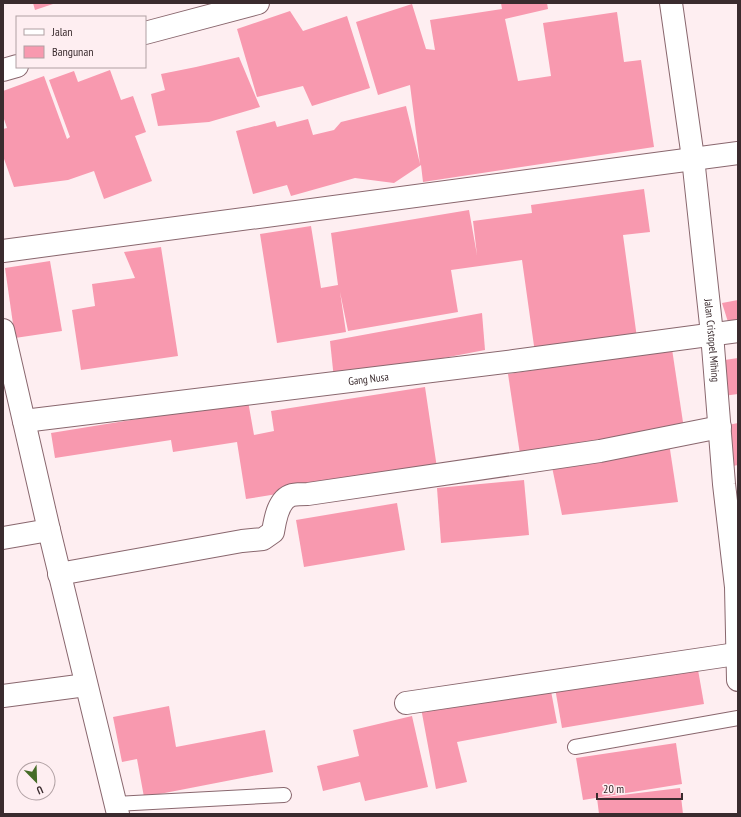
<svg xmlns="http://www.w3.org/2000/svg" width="741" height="817" viewBox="0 0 741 817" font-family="'PT Sans Narrow',sans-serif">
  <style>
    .building { fill: #f899af }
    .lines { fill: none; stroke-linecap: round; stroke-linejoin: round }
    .lane-casing { stroke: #89676e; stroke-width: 16 }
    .street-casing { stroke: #89676e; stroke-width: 24 }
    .secondary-casing { stroke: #89676e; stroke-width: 24 }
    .lane { stroke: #fff; stroke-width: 14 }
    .street { stroke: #fff; stroke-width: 22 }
    .secondary { stroke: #fff; stroke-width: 22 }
    .labels { text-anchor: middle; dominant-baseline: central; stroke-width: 4; stroke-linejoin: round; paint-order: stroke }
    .street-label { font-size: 11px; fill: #3a2b2e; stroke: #feeef1 }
  </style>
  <rect width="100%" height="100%" fill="#feeef1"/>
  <!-- building -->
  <g class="building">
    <path d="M33 3H56L35 10Z"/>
    <path d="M501 3H547L548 9 505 19 518 81 551 76 543 23 617 12 624 62 641 60 654 147 423 182 421 165 394 183 355 178 291 196 287 185 253 194 236 131 275 121 277 127 308 119 313 135 334 130 341 122 406 106 420 164 410 85 378 95 356 22 412 4 426 49 435 50 430 20 502 9Z"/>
    <path d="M290 11 303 31 347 16 370 88 312 106 303 86 257 97 237 29Z"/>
    <path d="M239 57 260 107 209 122 158 126 151 94 165 90 161 74 196 67Z"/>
    <path d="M110 70 121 100 133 96 146 132 135 136 152 181 104 199 94 171 68 180 14 187 3 156V129L7 128 3 116V91L44 76 67 139 70 137 49 80 74 71 78 82Z"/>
    <path d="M644 189 650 232 623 235 637 338 535 353 522 260 451 270 458 312 348 331 340 292 346 332 277 343 260 234 311 226 321 288 338 285 331 233 469 210 477 255 473 221 532 213 531 205Z"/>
    <path d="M161 247 178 356 81 370 72 310 95 306 92 284 135 278 124 252Z"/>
    <path d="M50 261 62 331 15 338 5 268Z"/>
    <path d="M738 300V323L729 325 722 303Z"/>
    <path d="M482 313 485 350 334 379 330 341Z"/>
    <path d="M672 349 684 429 520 454 508 374Z"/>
    <path d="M738 358V394L723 396 718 361Z"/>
    <path d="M425 387 437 468 246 499 237 442 173 452 171 440 55 458 51 433 248 401 254 435 274 431 271 411Z"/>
    <path d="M738 423V465L733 466 728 425Z"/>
    <path d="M669 443 678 502 562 515 552 467Z"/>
    <path d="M524 480 529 535 441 543 437 488Z"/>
    <path d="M397 503 405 550 304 567 296 520Z"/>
    <path d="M697 664 704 704 562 728 555 688Z"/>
    <path d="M551 691 557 723 457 742 467 782 436 789 421 708Z"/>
    <path d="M169 706 176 747 265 730 273 772 144 797 137 759 122 762 113 717Z"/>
    <path d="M412 716 428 787 365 801 360 782 323 791 317 766 359 756 353 730Z"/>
    <path d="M676 743 682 784 583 800 576 758Z"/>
    <path d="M680 788 683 814H599L597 798Z"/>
  </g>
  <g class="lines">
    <defs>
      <g id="lane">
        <path d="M575 747 738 718"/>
        <path d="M115 804 284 795"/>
      </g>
      <g id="street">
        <path d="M145 33 258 3"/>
        <path d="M3 70 17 66"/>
        <path d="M3 251 738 153"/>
        <path d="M3 330 49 530 118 814"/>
        <path id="s1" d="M24 421 514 361 738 331"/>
        <path d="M3 538 49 530"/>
        <path d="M59 574 242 541 263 539 273 532C275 520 278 499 292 495 297 494 303 494 308 494L600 451 720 427"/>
        <path d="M3 696 86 685"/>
        <path d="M406 703 736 654"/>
      </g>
      <g id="secondary">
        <path id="s2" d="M671 3 693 158 712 334 724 484 736 587 738 680"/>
      </g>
    </defs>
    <!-- lane casing -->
    <use href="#lane" class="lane-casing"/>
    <!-- street casing -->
    <use href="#street" class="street-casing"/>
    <!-- secondary casing -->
    <use href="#secondary" class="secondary-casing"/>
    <!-- lane -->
    <use href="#lane" class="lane"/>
    <!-- street -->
    <use href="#street" class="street"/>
    <!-- secondary -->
    <use href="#secondary" class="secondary"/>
  </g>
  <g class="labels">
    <!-- street labels -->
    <g class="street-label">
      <text stroke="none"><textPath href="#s2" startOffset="340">Jalan Cristopel Mihing</textPath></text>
      <text stroke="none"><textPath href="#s1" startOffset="347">Gang Nusa</textPath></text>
    </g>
  </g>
  <!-- border -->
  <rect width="741" height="817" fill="none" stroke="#3a2b2e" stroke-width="8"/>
  <!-- legend -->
  <rect x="16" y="16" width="130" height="52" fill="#feeef1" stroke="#b0a0a3"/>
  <rect x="24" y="29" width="20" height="6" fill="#ffffff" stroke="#b0a0a3"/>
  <text x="52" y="36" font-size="12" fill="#3a2b2e">Jalan</text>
  <rect x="24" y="46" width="20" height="12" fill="#f899af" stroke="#b0a0a3"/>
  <text x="52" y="56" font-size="12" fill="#3a2b2e">Bangunan</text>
  <!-- north arrow -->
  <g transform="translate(36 781) rotate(157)"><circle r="19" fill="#feeef1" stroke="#b0a0a3"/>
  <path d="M0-3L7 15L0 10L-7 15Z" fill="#456c27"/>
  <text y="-6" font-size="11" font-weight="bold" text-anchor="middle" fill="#3a2b2e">U</text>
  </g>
  <!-- scale -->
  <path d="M597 793v6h85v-6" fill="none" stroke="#3a2b2e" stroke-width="2"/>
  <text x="603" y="793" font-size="12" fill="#3a2b2e" stroke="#feeef1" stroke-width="3" paint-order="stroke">20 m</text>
</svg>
